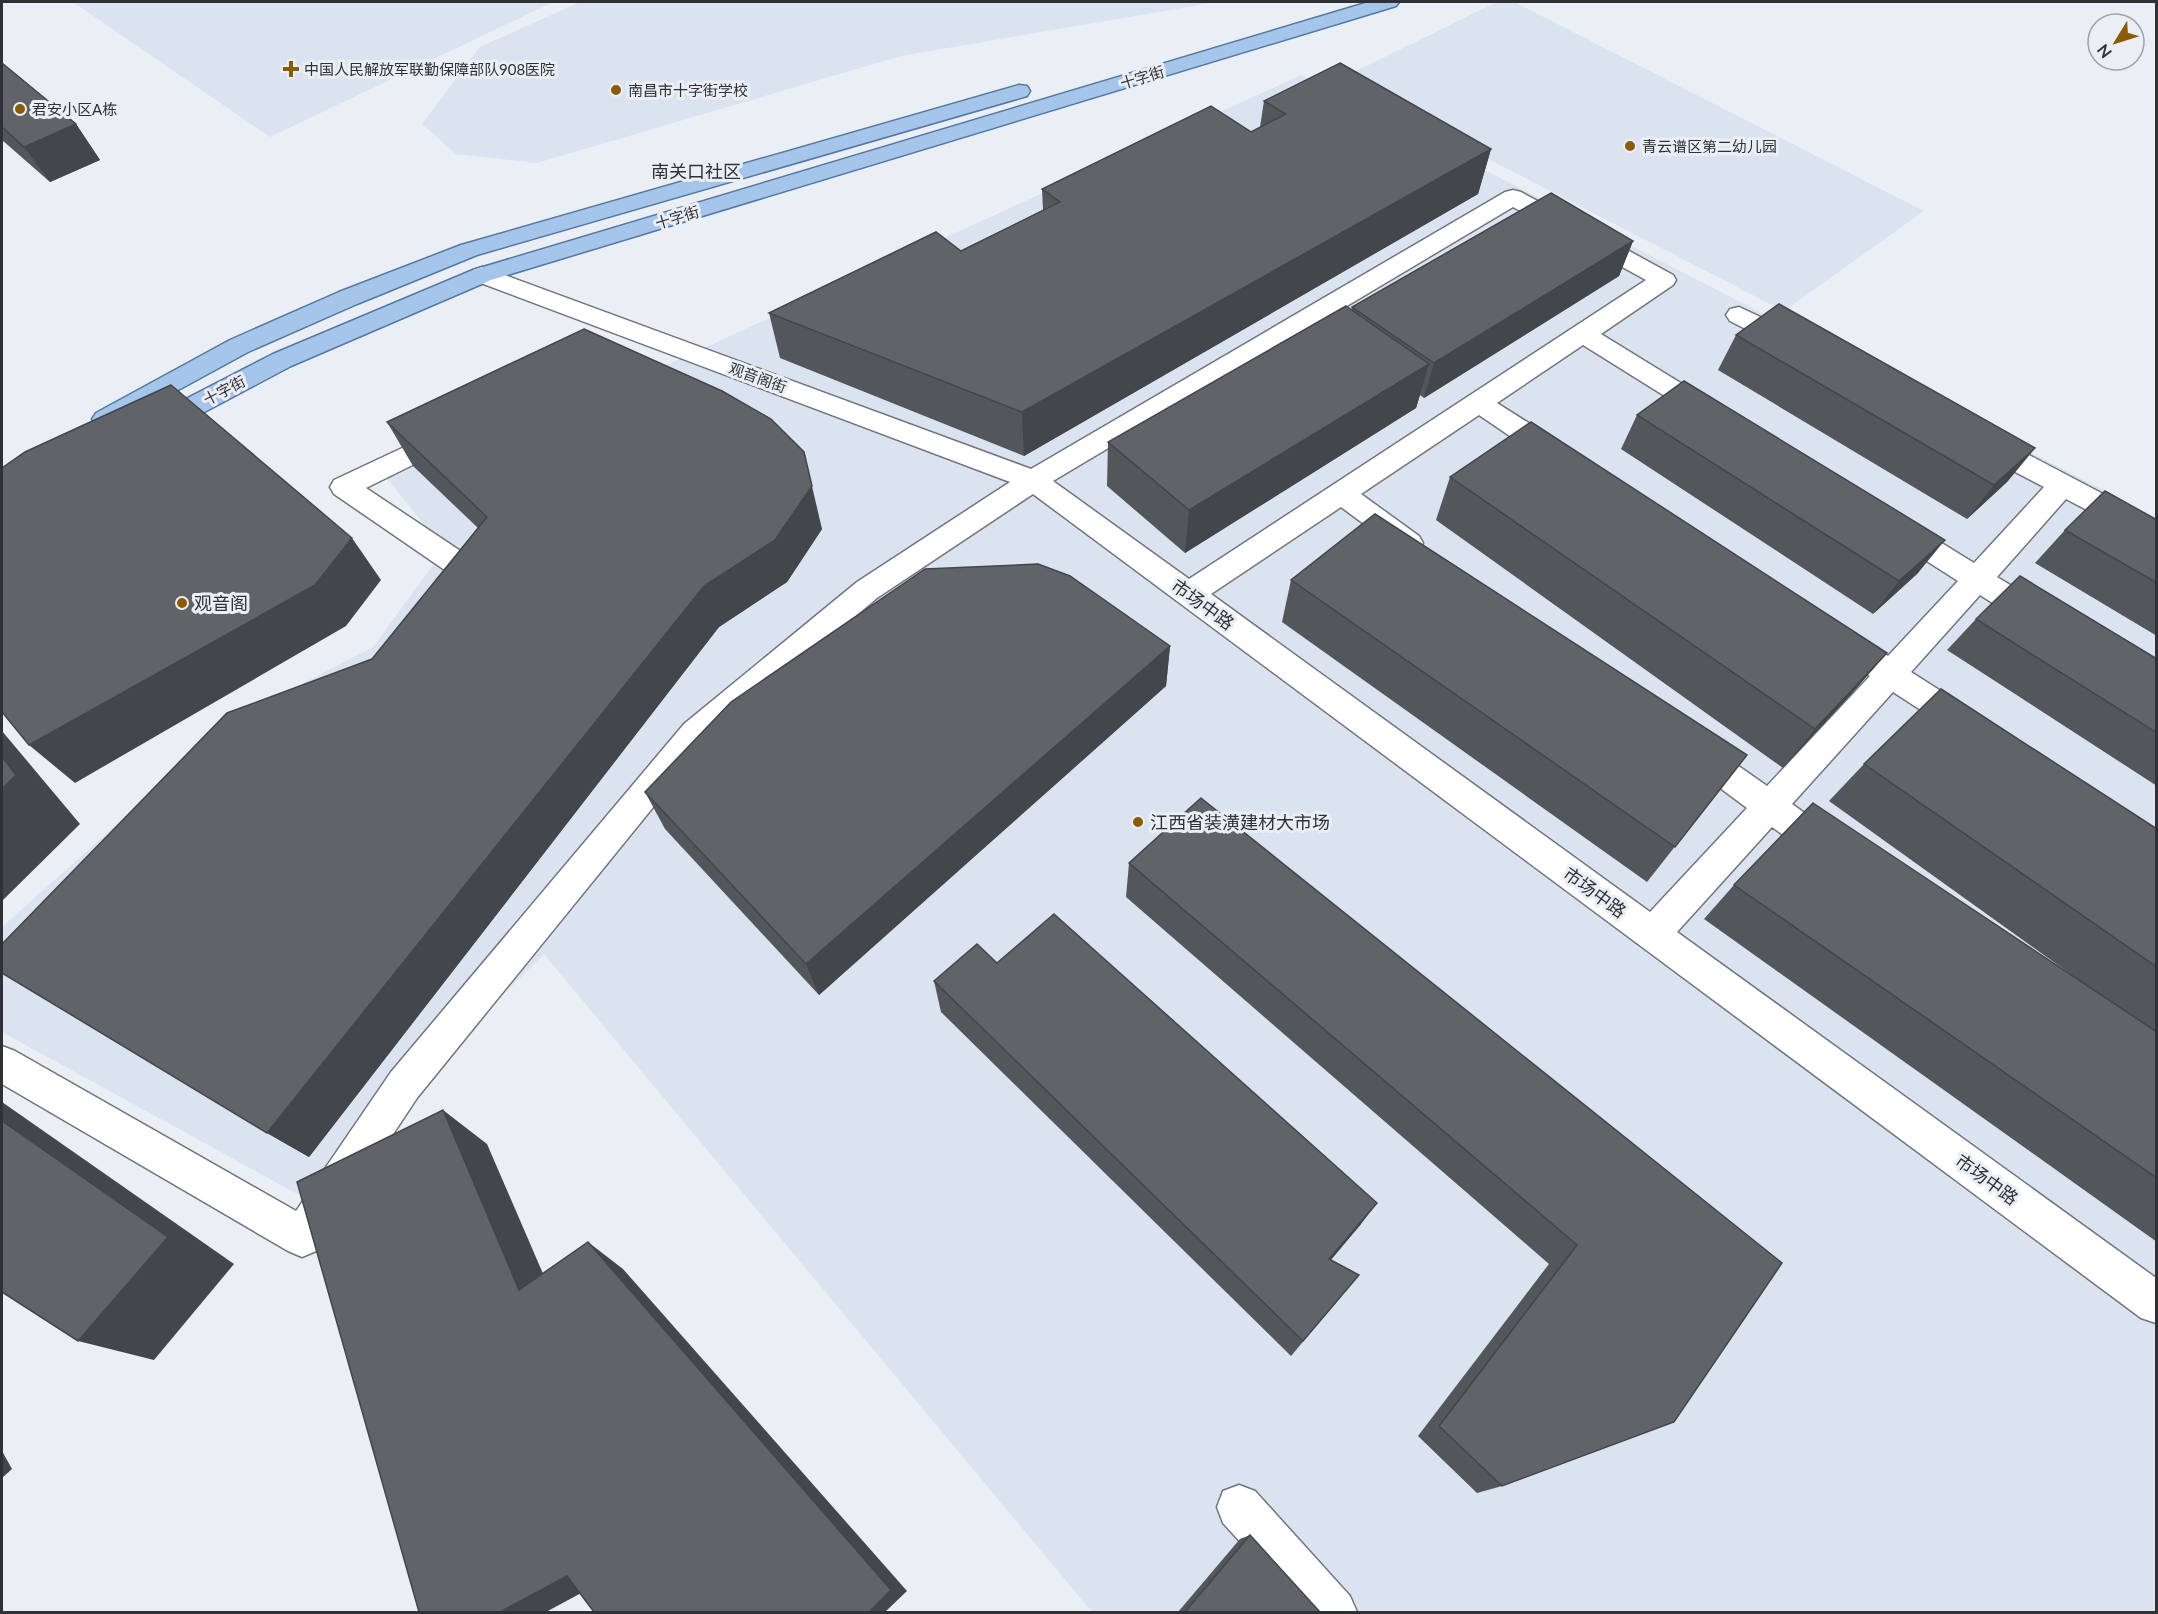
<svg xmlns="http://www.w3.org/2000/svg" width="2158" height="1614" viewBox="0 0 2158 1614" font-family="Lato,'Noto Sans SC',sans-serif">
  <style>
    .built { fill: #dae3ef }
    .lines { fill: none; stroke-linecap: round; stroke-linejoin: round }
    .minor-casing { stroke: #71757b; stroke-width: 3 }
    .major-casing { stroke: #5578a1; stroke-width: 3 }
    .minor { fill: #fff; fill-rule: evenodd }
    .major { fill: #a6c5ea; fill-rule: evenodd }
    .wall { fill: #53565a }
    .shaded-wall { fill: #43464a }
    .building { fill: #606469; stroke: #43464a; stroke-width: 1.5 }
    .poi-dot { fill: #8c5c04; stroke: #eaeff5; stroke-width: 2 }
    .labels { text-anchor: middle; dominant-baseline: central; stroke-width: 6; stroke-linejoin: round; paint-order: stroke }
    .far-poi-label { font-size: 15px; fill: #2f3134; stroke: #eaeff5; text-anchor: start }
    .far-street-label { font-size: 15px; fill: #2f3134; stroke: #eaeff5 }
    .far-quarter-label { font-size: 18px; fill: #2f3134; stroke: #eaeff5 }
    .poi-label { font-size: 18px; fill: #2f3134; stroke: #eaeff5; text-anchor: start }
    .street-label { font-size: 18px; fill: #2f3134; stroke: #eaeff5 }
  </style>
  <rect width="100%" height="100%" fill="#eaeff5"/>
  <!-- built -->
  <g class="built">
    <path d="M73 2H553L270 137Z"/>
    <path d="M580 2H1206L1199 5 901 56 537 163 456 154 422 124 480 47Z"/>
    <path d="M1497 2H1514L1924 211 1784 311 1336 81Z"/>
    <path d="M1301 75 2156 517V1612H1092L544 954 301 1196 2 1032V927L236 718 373 647 444 550 375 463 660 368Z"/>
  </g>
  <g class="lines">
    <defs>
      <g id="minor">
        <path d="M1513 190 1521 192 1673 275 1676 280 1673 285 1601 334 1718 406 1722 412 1718 418 1709 421 1700 418 1583 345 1497 403 1568 448 1572 455 1568 462 1558 465 1548 462 1479 415 1361 494 1419 536 1423 543 1419 550 1409 554 1399 550 1341 507 1211 594 1650 912 1747 808 1681 759 1676 750 1681 741 1692 737 1703 741 1767 786 1870 676 1828 648 1824 640 1828 632C1850 625 1870 645 1888 656L1958 581 1886 535 1882 528 1886 521 1896 518 1906 521 1974 563 2044 487 1973 450 1969 443 1973 436 1983 434 1993 436 2156 522V544L2146 541 2066 499 1997 577 2051 610 2055 618 2051 626 2040 630 2029 626 1980 595 1911 672 1980 716 1985 725 1980 734 1969 738 1958 734 1893 692 1792 804 1842 840 1847 850 1842 860 1830 865 1818 860 1772 827 1677 932 2156 1278V1323L2141 1318 1033 494 877 598 706 742 417 1098 316 1251 302 1257 288 1251 2 1084V1046L15 1051 296 1211 391 1072 684 724 857 582 1010 482 473 280 470 275 473 270 482 267 491 270 1031 469 1505 192ZM1513 207 1646 280 1189 579 1053 481Z"/>
        <path d="M1739 307 1803 337 1807 343 1803 349 1794 351 1785 349 1730 321 1726 315 1730 309Z"/>
        <path d="M447 427 457 429 460 436 457 443 366 488 480 564 485 572C475 590 469 605 447 598L442 590 452 575 334 494 330 487 334 480Z"/>
        <path d="M1239 1485 1255 1491 1350 1596 1357 1612H1304L1223 1523 1217 1507 1223 1491Z"/>
      </g>
      <g id="major">
        <path d="M1369 2H1399L1396 6 491 280 291 366 165 433 156 435 147 433 143 426 147 419 273 354 473 270Z"/>
        <path d="M1019 85 1027 86 1030 91 1027 96 477 255 357 304 248 352 114 425 105 428 96 425 92 419 96 413 230 340 339 292 461 245Z"/>
      </g>
    </defs>
    <!-- minor casing -->
    <use href="#minor" class="minor-casing"/>
    <!-- major casing -->
    <use href="#major" class="major-casing"/>
    <!-- minor -->
    <use href="#minor" class="minor"/>
    <!-- major -->
    <use href="#major" class="major"/>
  </g>
  <!-- wall -->
  <g class="wall">
    <path d="M2 63 76 124 100 160 50 182 2 140Z"/>
    <path d="M1264 101 1491 149 1478 194 1024 456 780 358 769 313 961 251 1043 210 1042 189 1251 132 1260 127Z"/>
    <path d="M1633 241 1619 276 1424 398 1420 395 1416 408 1185 553 1107 486 1108 442 1351 310 1352 307Z"/>
    <path d="M1736 335 2035 448 2007 482 1967 519 1718 370Z"/>
    <path d="M1637 415 1918 573 1873 614 1621 449Z"/>
    <path d="M387 422 822 529 787 582 719 627 309 1157 267 1133 372 659 478 528 413 466Z"/>
    <path d="M1450 477 1887 653 1853 692 1783 768 1436 520Z"/>
    <path d="M2157 520V636L2035 563 2065 530Z"/>
    <path d="M1291 580 1747 755 1647 882 1282 622Z"/>
    <path d="M1976 619 2157 659V786L1947 650Z"/>
    <path d="M1170 646 1166 686 819 995 665 829 645 792Z"/>
    <path d="M1864 764 2157 829V1242L1704 919 1734 885 2090 988 1829 801Z"/>
    <path d="M1129 863 1782 1263 1502 1486 1477 1493 1418 1436 1549 1264 1126 897Z"/>
    <path d="M997 963 1361 1224 1331 1260 1359 1275 1291 1356 941 1012 934 981Z"/>
    <path d="M1250 1535 1320 1612H1178L1240 1539Z"/>
  </g>
  <!-- shaded-wall -->
  <g class="shaded-wall">
    <path d="M76 124 100 160 50 182 24 147Z"/>
    <path d="M1491 149 1478 194 1024 456 1022 412Z"/>
    <path d="M1633 241 1619 276 1424 398 1434 363Z"/>
    <path d="M1429 364 1416 408 1185 553 1189 510Z"/>
    <path d="M2035 448 2007 482 1967 519 1994 485Z"/>
    <path d="M804 452 822 529 787 582 719 627 309 1157 267 1133Z"/>
    <path d="M352 538 381 580 346 626 75 783 29 745Z"/>
    <path d="M1945 540 1918 573 1873 614 1899 581Z"/>
    <path d="M1170 646 1166 686 819 995 806 964Z"/>
    <path d="M1887 653 1853 692 1783 768 1815 729Z"/>
    <path d="M2 731 80 824 2 901Z"/>
    <path d="M2 1102 234 1264 154 1360 78 1341 2 1121Z"/>
    <path d="M443 1110 487 1144 560 1313 519 1290Z"/>
    <path d="M1377 1203 1361 1224 1315 1278 1329 1259Z"/>
    <path d="M588 1242 623 1269 907 1591 885 1612H869Z"/>
    <path d="M2 1451 12 1469 2 1478Z"/>
    <path d="M567 1576 609 1578 546 1612H500Z"/>
  </g>
  <!-- building -->
  <g class="building">
    <path d="M2 63 76 124 24 147 2 127Z"/>
    <path d="M1340 63 1491 149 1022 412 769 313 936 232 961 251 1060 202 1042 189 1211 106 1251 132 1286 114 1264 101Z"/>
    <path d="M1551 193 1633 241 1434 363 1352 307Z"/>
    <path d="M1779 304 2035 448 1994 485 1736 335Z"/>
    <path d="M1346 306 1429 364 1189 510 1108 442Z"/>
    <path d="M584 329 722 391 771 419 804 452 812 486 775 540 704 586 267 1133 2 973V944L227 713 372 659 487 517 387 422Z"/>
    <path d="M1684 381 1945 540 1899 581 1637 415Z"/>
    <path d="M171 385 352 538 315 585 29 745 2 712V468L25 452Z"/>
    <path d="M1531 422 1887 653 1815 729 1450 477Z"/>
    <path d="M2105 491 2157 520V583L2065 530Z"/>
    <path d="M1375 514 1747 755 1675 847 1291 580Z"/>
    <path d="M1038 564 1070 576 1170 646 806 964 645 792 731 702 925 569Z"/>
    <path d="M2020 576 2157 659V733L1976 619Z"/>
    <path d="M1941 689 2157 829V967L1864 764Z"/>
    <path d="M2 757 16 775 2 789Z"/>
    <path d="M1201 798 1782 1263 1674 1422 1502 1486 1439 1426 1577 1245 1129 863Z"/>
    <path d="M1813 803 2157 1032V1178L1734 885Z"/>
    <path d="M1054 914 1377 1203 1329 1259 1359 1275 1303 1341 934 981 977 944 997 963Z"/>
    <path d="M443 1110 519 1290 588 1242 891 1590 869 1612H594L567 1576 500 1612H419L297 1182Z"/>
    <path d="M2 1121 168 1237 78 1341 2 1292Z"/>
    <path d="M1250 1535 1320 1612H1185Z"/>
  </g>
  <!-- markers -->
  <g class="poi-dot">
    <path d="M288 60h6v6h6v6h-6v6h-6v-6h-6v-6h6z"/>
    <circle cx="616" cy="90" r="6"/>
    <circle cx="20" cy="109" r="6"/>
    <circle cx="1630" cy="146" r="6"/>
    <circle cx="182" cy="603" r="6"/>
    <circle cx="1138" cy="822" r="6"/>
  </g>
  <g class="labels">
    <!-- far-poi labels -->
    <g class="far-poi-label">
      <text x="304" y="69">中国人民解放军联勤保障部队908医院</text>
      <text x="628" y="90">南昌市十字街学校</text>
      <text x="32" y="109">君安小区A栋</text>
      <text x="1642" y="146">青云谱区第二幼儿园</text>
    </g>
    <!-- far-street labels -->
    <g class="far-street-label">
      <text transform="translate(1142 77) rotate(-17)">十字街</text>
      <text transform="translate(677 217) rotate(-17)">十字街</text>
      <text transform="translate(758 377) rotate(20)">观音阁街</text>
      <text transform="translate(224 390) rotate(-28)">十字街</text>
    </g>
    <!-- far-quarter labels -->
    <g class="far-quarter-label">
      <text x="696" y="171">南关口社区</text>
    </g>
    <!-- poi labels -->
    <g class="poi-label">
      <text x="194" y="603">观音阁</text>
      <text x="1150" y="822">江西省装潢建材大市场</text>
    </g>
    <!-- street labels -->
    <g class="street-label">
      <text transform="translate(1203 604) rotate(36)">市场中路</text>
      <text transform="translate(1595 892) rotate(36)">市场中路</text>
      <text transform="translate(1987 1179) rotate(36)">市场中路</text>
    </g>
  </g>
  <!-- border -->
  <rect width="2158" height="1614" fill="none" stroke="#2f3134" stroke-width="6"/>
  <!-- north arrow -->
  <g transform="translate(2116 42) rotate(232)"><circle r="28" fill="#eaeff5" stroke="#9fa3a8" stroke-width="1.5"/>
  <path d="M0-4.5L10 22L0 15L-10 22Z" fill="#8c5c04"/>
  <text y="-9" font-size="16" font-weight="bold" text-anchor="middle" fill="#2f3134">N</text>
  </g>
</svg>
